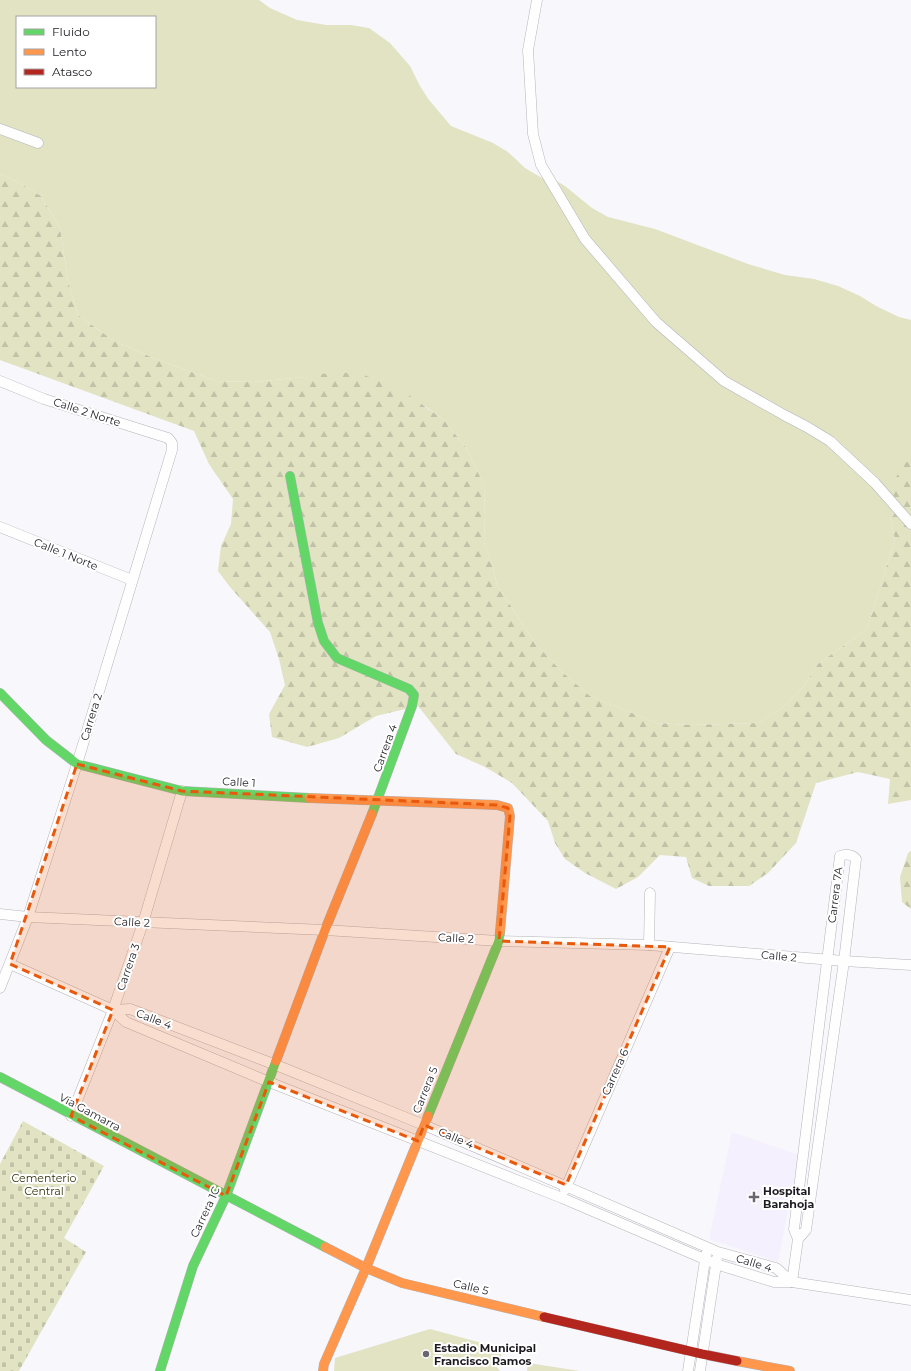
<svg xmlns="http://www.w3.org/2000/svg" width="911" height="1371" viewBox="0 0 911 1371" font-family="Montserrat,sans-serif">
  <style>
    .built { fill: #f4f0fe }
    .green { fill: #e1e3c3; fill-rule: evenodd }
    .forest { fill: url(#forest-firs) }
    .cemetery { fill: url(#cemetery-stones) }
    .lines { fill: none; stroke-linecap: round; stroke-linejoin: round }
    .street-casing { stroke: #b5b4b9; stroke-width: 11 }
    .fast-casing { stroke: #b5b4b9; stroke-width: 10 }
    .slow-casing { stroke: #b5b4b9; stroke-width: 10 }
    .jam-casing { stroke: #b5b4b9; stroke-width: 10 }
    .street { stroke: #fefeff; stroke-width: 10 }
    .fast { stroke: #63d668; stroke-width: 9 }
    .slow { stroke: #ff974d; stroke-width: 9 }
    .jam { stroke: #b3261e; stroke-width: 9 }
    .marked { fill: #e8590c; fill-opacity: 0.2; stroke: #e8590c; stroke-width: 3; stroke-dasharray: 8 5; stroke-linejoin: round }
    .poi-dot { fill: #6a686e; stroke: #fff; stroke-width: 1.5 }
    .labels { text-anchor: middle; dominant-baseline: central; stroke-width: 4; stroke-linejoin: round; paint-order: stroke }
    .street-label { font-size: 11px; fill: #1d1b21; stroke: #fff }
    .park-label { font-size: 11px; fill: #303108; stroke: #fff }
    .poi-label { font-size: 11px; font-weight: bold; fill: #1d1b21; stroke: #fff; text-anchor: start }
  </style>
  <defs>
    <pattern id="forest-firs" width="22" height="20" patternUnits="userSpaceOnUse"><rect width="22" height="20" fill="#e1e3c3"/><path d="M5 1l3.5 6h-7zM16 11l3.5 6h-7z" fill="#c1c2a7"/></pattern>
    <pattern id="cemetery-stones" width="16" height="16" patternUnits="userSpaceOnUse"><rect width="16" height="16" fill="#e1e3c3"/><path d="M2 7V4a2 2 0 0 1 4 0v3zM10 15v-3a2 2 0 0 1 4 0v3z" fill="#c1c2a7"/></pattern>
  </defs>
  <rect width="100%" height="100%" fill="#f8f7fc"/>
  <!-- built -->
  <path class="built" d="M732 1132 799 1155 778 1262 709 1239Z"/>
  <!-- green -->
  <g class="green">
    <path d="M0 0H259L270 8 297 20 326 25H351L369 28 390 43 410 66 420 86 429 100 451 126 493 143 508 152 525 168 542 178 555 180 565 186 592 208 608 217 655 229 748 264 785 275 814 279 838 286 860 296 876 306 899 317 911 320V462H906L890 517 895 539 867 629 818 664 804 686 783 707 759 723 690 725 657 723 590 696 561 671 535 643 497 585 493 567 484 542 485 516 484 485 466 448 444 420 425 406 304 377 254 382 216 381 151 357 114 341 78 315 68 281 60 228 41 196 16 181 0 174ZM17 17H155V87H17Z"/>
    <path d="M430 1329 504 1349 496 1366 500 1371H334L335 1358Z"/>
    <path d="M528 1363 580 1371H527Z"/>
  </g>
  <!-- forest -->
  <g class="forest">
    <path d="M0 174 16 181 41 196 60 228 68 281 78 315 114 341 151 357 216 381 254 382 304 377 334 372 362 374 403 391 444 420 466 448 484 485 485 516 484 542 493 567 497 585 535 643 561 671 590 696 657 723 690 725 759 723 783 707 804 686 818 664 867 629 895 539 890 517 889 488 906 462H911V800L888 804 890 779 858 772 816 783 796 843 768 873 749 886H709L692 878 686 857 660 855 638 877 616 889 585 873 565 859 555 843 548 821 512 783 485 767 456 754 418 706 376 716 339 738 307 747 272 737 269 714 285 685 279 659 270 632 230 587 218 571 221 546 231 524 233 499 209 464 194 431 0 360Z"/>
    <path d="M911 851V909L902 902 900 877 908 853Z"/>
  </g>
  <!-- cemetery -->
  <path class="cemetery" d="M23 1121 104 1166 64 1238 86 1252 19 1371H0V1164Z"/>
  <g class="lines">
    <defs>
      <g id="street">
        <path d="M537 0 528 50 533 134 541 165 585 239 656 322 724 381 784 415 807 427 830 441 875 483 911 524"/>
        <path d="M0 129 38 143"/>
        <path d="M0 381 44 399 168 438 172 443V450L77 764 28 917 0 988"/>
        <path d="M0 527 132 580"/>
        <path d="M0 914 28 917 325 930 499 941 649 945 844 961 911 965"/>
        <path d="M649 945 650 893"/>
        <path d="M10 964 113 1010 126 1022 269 1082 562 1198 716 1264 774 1282H792L911 1300"/>
        <path d="M113 1010 130 1009 276 1065 424 1125 718 1252 776 1268 792 1282"/>
        <path d="M71 1116 113 1010 143 923 182 791"/>
        <path d="M565 1190 670 947"/>
        <path d="M792 1282 798 1239 806 1230 844 961 856 859C852 854 845 854 840 856L794 1229 798 1239"/>
        <path d="M688 1371 706 1254"/>
        <path d="M700 1371 717 1258"/>
      </g>
      <g id="fast">
        <path d="M290 476 318 623 324 641 337 658 409 689 414 695 412 706 372 814"/>
        <path d="M0 693 46 740 77 764 182 791 309 798"/>
        <path d="M0 1077 325 1247"/>
        <path d="M428 1116 499 941 500 932"/>
        <path d="M160 1371 193 1266 226 1196 276 1061"/>
      </g>
      <g id="slow">
        <path d="M309 798 497 805 508 808 510 816 500 932"/>
        <path d="M276 1061 325 930 372 814"/>
        <path d="M325 1247 366 1268 402 1283 544 1317"/>
        <path d="M737 1361 790 1371"/>
        <path d="M323 1371 324 1364 366 1268 428 1116"/>
      </g>
      <path id="jam" d="M544 1317 702 1354 737 1361"/>
    </defs>
    <!-- street casing -->
    <use href="#street" class="street-casing"/>
    <!-- fast casing -->
    <use href="#fast" class="fast-casing"/>
    <!-- slow casing -->
    <use href="#slow" class="slow-casing"/>
    <!-- jam casing -->
    <use href="#jam" class="jam-casing"/>
    <!-- street -->
    <use href="#street" class="street"/>
    <!-- fast -->
    <use href="#fast" class="fast"/>
    <!-- slow -->
    <use href="#slow" class="slow"/>
    <!-- jam -->
    <use href="#jam" class="jam"/>
  </g>
  <!-- marked area -->
  <path class="marked" d="M77 764 182 791 497 805 508 808 510 816 499 941 670 947 566 1185 424 1125 418 1141 269 1082 226 1196 71 1116 113 1010 10 964Z"/>
  <!-- markers -->
  <g class="poi-dot">
    <path d="M752 1191h4v4h4v4h-4v4h-4v-4h-4v-4h4z"/>
    <circle cx="426" cy="1354" r="4"/>
  </g>
  <g class="labels">
    <!-- street labels -->
    <g class="street-label">
      <text transform="translate(87 412) rotate(18)">Calle 2 Norte</text>
      <text transform="translate(66 554) rotate(22)">Calle 1 Norte</text>
      <text transform="translate(91 717) rotate(-73)">Carrera 2</text>
      <text transform="translate(385 748) rotate(-70)">Carrera 4</text>
      <text transform="translate(239 782) rotate(3)">Calle 1</text>
      <text transform="translate(835 895) rotate(-83)">Carrera 7A</text>
      <text transform="translate(132 922) rotate(3)">Calle 2</text>
      <text transform="translate(456 938) rotate(3)">Calle 2</text>
      <text transform="translate(779 956) rotate(5)">Calle 2</text>
      <text transform="translate(128 967) rotate(-71)">Carrera 3</text>
      <text transform="translate(154 1019) rotate(21)">Calle 4</text>
      <text transform="translate(615 1072) rotate(-66)">Carrera 6</text>
      <text transform="translate(425 1090) rotate(-68)">Carrera 5</text>
      <text transform="translate(90 1112) rotate(28)">Vía Gamarra</text>
      <text transform="translate(456 1138) rotate(23)">Calle 4</text>
      <text transform="translate(205 1212) rotate(-65)">Carrera 1C</text>
      <text transform="translate(754 1263) rotate(17)">Calle 4</text>
      <text transform="translate(471 1287) rotate(13)">Calle 5</text>
    </g>
    <!-- park labels -->
    <g class="park-label">
      <text x="44" y="1178">Cementerio<tspan x="44" dy="13">Central</tspan></text>
    </g>
    <!-- poi labels -->
    <g class="poi-label">
      <text x="763" y="1191">Hospital<tspan x="763" dy="13">Barahoja</tspan></text>
      <text x="434" y="1348">Estadio Municipal<tspan x="434" dy="13">Francisco Ramos</tspan></text>
    </g>
  </g>
  <!-- legend -->
  <rect x="16" y="16" width="140" height="72" fill="#ffffff" stroke="#a5a4a6"/>
  <rect x="24" y="29" width="20" height="6" fill="#63d668" stroke="#a5a4a6"/>
  <text x="52" y="36" font-size="12" fill="#1d1b21">Fluido</text>
  <rect x="24" y="49" width="20" height="6" fill="#ff974d" stroke="#a5a4a6"/>
  <text x="52" y="56" font-size="12" fill="#1d1b21">Lento</text>
  <rect x="24" y="69" width="20" height="6" fill="#b3261e" stroke="#a5a4a6"/>
  <text x="52" y="76" font-size="12" fill="#1d1b21">Atasco</text>
</svg>
